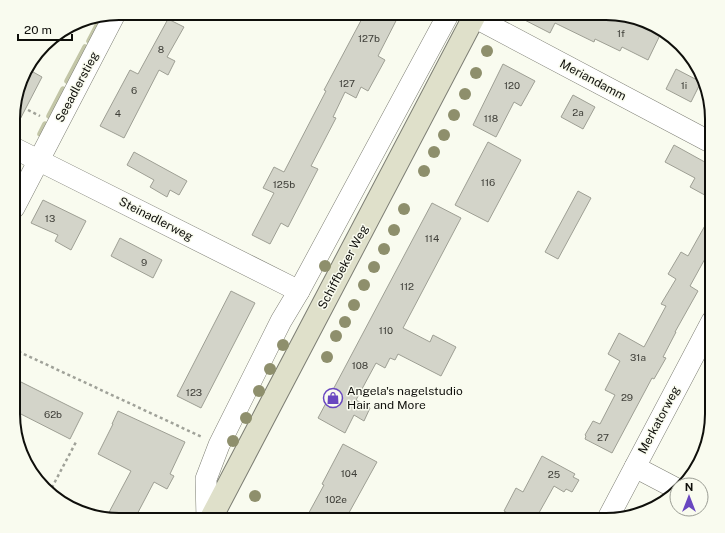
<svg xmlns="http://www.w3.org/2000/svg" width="725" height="533" viewBox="0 0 725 533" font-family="'Public Sans',sans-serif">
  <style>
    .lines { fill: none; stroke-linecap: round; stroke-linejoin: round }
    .stream { stroke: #c3c6a7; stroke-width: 5.5 }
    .building { fill: #d3d4c9; stroke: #9e9f94 }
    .minor-casing { stroke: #7d7e74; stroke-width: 22 }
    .secondary-casing { stroke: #7d7e74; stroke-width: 24 }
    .path { stroke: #a0a299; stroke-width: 2.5; stroke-dasharray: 3 3; stroke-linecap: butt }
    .minor { stroke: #fff; stroke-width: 21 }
    .secondary { stroke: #dfe0ca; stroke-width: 22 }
    .tree { fill: #8e8f6c }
    .labels { text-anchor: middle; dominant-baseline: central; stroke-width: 3; stroke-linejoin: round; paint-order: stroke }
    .number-label { font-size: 10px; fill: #40403a }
    .street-label { font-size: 12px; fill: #0f0f0b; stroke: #f9fbef }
    .poi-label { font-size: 12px; fill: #0f0f0b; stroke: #f9fbef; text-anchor: start }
    .rim { fill: none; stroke: #0f0f0b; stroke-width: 2 }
  </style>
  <rect width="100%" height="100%" fill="#f9fbef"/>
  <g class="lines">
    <!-- stream -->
    <g class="stream">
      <path d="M89 41 102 16"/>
      <path d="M67 81 85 47"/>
      <path d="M49 116 63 89"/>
      <path d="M40 134 45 124"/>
    </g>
  </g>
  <!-- building -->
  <g class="building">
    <path d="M365 13H400L378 56 385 60 368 91 361 87 356 98 345 92 333 117 336 118 311 166 318 169 288 227 281 223 270 244 252 235 274 193 263 188 274 167 284 172 326 91 324 90Z"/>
    <path d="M511 13H613L621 15 635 22 637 19 662 31 648 60 622 47 620 51 595 39 594 42 555 23 550 33Z"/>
    <path d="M168 19 184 27 167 57 175 61 168 75 159 70 124 138 100 126 130 70 138 74Z"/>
    <path d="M503 64 535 81 521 106 514 102 496 137 473 125Z"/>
    <path d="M26 68 42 77 14 131V105Z"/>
    <path d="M676 69 701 82 691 102 666 89Z"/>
    <path d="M573 95 595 107 583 129 561 117Z"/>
    <path d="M488 142 521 160 488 222 455 205Z"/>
    <path d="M674 145 712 166V199L690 187 695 178 665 162Z"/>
    <path d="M134 152 187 181 179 195 170 190 167 197 150 187 154 180 127 165Z"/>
    <path d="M578 191 591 198 558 259 545 252Z"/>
    <path d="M43 200 86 221 71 250 55 241 58 235 31 223Z"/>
    <path d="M432 203 461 218 403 328 430 342 433 335 456 347 441 376 398 354 395 360 390 358 385 368 376 363 356 400 370 408 364 421 354 415 345 433 318 418Z"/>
    <path d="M712 213V246L690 286 698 291 675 332H676L663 357 666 358 654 379 652 378 612 453 585 439 586 436 585 435 593 421 600 424 615 395 605 390 620 361 608 354 619 333 644 347 666 306 661 304 676 279 668 274 681 252 688 256Z"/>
    <path d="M120 238 162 260 153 278 111 256Z"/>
    <path d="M231 291 255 303 201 408 177 396Z"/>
    <path d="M13 378 83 413 70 439 13 410Z"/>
    <path d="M118 411 185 442 170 474 174 476 167 489 154 482 134 520H112L106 518 131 471 98 454 113 424H112Z"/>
    <path d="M343 444 377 462 345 520H305L324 485 322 484Z"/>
    <path d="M542 456 575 474 573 477 579 480 572 492 566 489 564 492 554 486 535 520H520L504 511 516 488 523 492Z"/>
  </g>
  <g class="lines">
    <defs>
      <g id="minor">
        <path d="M474 17 712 143"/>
        <path d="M14 148 299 291"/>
        <path d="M14 208 115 14"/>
        <path d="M635 467 677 489"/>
        <path d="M207 520 206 479 219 445 281 321 299 291 449 13"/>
        <path d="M607 520 712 321"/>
      </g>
      <path id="secondary" d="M210 520 476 13"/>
    </defs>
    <!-- minor casing -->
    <use href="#minor" class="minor-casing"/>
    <!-- secondary casing -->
    <use href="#secondary" class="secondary-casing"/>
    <!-- path -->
    <g class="path">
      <path d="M28 110 40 116"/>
      <path d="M13 349 202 437"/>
      <path d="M49 493 76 442"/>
    </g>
    <!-- minor -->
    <use href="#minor" class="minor"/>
    <!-- secondary -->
    <use href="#secondary" class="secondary"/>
  </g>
  <!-- trees -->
  <g class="tree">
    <circle cx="487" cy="51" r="6"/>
    <circle cx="476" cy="73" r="6"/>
    <circle cx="465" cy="94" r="6"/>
    <circle cx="454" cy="115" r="6"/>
    <circle cx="444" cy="135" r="6"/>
    <circle cx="434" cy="152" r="6"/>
    <circle cx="424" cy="171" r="6"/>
    <circle cx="404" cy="209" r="6"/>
    <circle cx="394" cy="230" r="6"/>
    <circle cx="384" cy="249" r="6"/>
    <circle cx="325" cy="266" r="6"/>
    <circle cx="374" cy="267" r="6"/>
    <circle cx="364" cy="285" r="6"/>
    <circle cx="354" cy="305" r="6"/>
    <circle cx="345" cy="322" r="6"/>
    <circle cx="336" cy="336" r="6"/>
    <circle cx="283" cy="345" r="6"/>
    <circle cx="327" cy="357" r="6"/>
    <circle cx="270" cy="369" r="6"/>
    <circle cx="259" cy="391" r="6"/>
    <circle cx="246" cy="418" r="6"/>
    <circle cx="233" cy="441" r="6"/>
    <circle cx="255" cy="496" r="6"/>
  </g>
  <!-- icons -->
  <defs>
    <symbol id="shop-ring" viewBox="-11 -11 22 22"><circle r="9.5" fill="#f9fbef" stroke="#6947c0" stroke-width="1.5"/><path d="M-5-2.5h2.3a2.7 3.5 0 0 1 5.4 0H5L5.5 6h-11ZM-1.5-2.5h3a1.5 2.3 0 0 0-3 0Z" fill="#6947c0"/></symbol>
  </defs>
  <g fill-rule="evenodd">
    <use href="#shop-ring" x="322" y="387" width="22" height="22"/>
  </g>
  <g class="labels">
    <!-- number labels -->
    <g class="number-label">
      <text x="621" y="33">1f</text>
      <text x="369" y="38">127b</text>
      <text x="161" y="49">8</text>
      <text x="347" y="83">127</text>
      <text x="512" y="85">120</text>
      <text x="684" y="85">1i</text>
      <text x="134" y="90">6</text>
      <text x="578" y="112">2a</text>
      <text x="118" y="113">4</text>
      <text x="491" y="118">118</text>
      <text x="488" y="182">116</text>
      <text x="284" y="184">125b</text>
      <text x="50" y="218">13</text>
      <text x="432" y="238">114</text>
      <text x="144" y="262">9</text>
      <text x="407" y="286">112</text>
      <text x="386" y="330">110</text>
      <text x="638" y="357">31a</text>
      <text x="360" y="365">108</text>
      <text x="194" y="392">123</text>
      <text x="627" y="397">29</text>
      <text x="53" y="414">62b</text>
      <text x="603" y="437">27</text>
      <text x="349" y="473">104</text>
      <text x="554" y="474">25</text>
      <text x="336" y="499">102e</text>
    </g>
    <!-- street labels -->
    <g class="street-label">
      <text transform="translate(593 80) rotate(28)">Meriandamm</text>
      <text transform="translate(77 87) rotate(-62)">Seeadlerstieg</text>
      <text transform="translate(156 219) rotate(27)">Steinadlerweg</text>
      <text transform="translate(343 267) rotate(-62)">Schiffbeker Weg</text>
      <text transform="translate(659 420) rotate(-62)">Merkatorweg</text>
    </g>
    <!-- poi labels -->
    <g class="poi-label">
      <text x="347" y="391">Angela's nagelstudio<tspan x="347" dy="14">Hair and More</tspan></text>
    </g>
  </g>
  <!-- crop -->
  <path d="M0 0H725V533H0ZM119 20H606A99 99 0 0 1 705 119V414A99 99 0 0 1 606 513H119A99 99 0 0 1 20 414V119A99 99 0 0 1 119 20Z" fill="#f9fbef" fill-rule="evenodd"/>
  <path class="rim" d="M119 20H606A99 99 0 0 1 705 119V414A99 99 0 0 1 606 513H119A99 99 0 0 1 20 414V119A99 99 0 0 1 119 20Z"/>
  <!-- north arrow -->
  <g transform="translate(689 497)"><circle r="19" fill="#f9fbef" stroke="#9b9d94"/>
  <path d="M0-3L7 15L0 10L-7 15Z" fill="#6947c0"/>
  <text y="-6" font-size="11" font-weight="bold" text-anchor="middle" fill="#0f0f0b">N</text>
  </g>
  <!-- scale -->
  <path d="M18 34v6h54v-6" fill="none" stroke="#0f0f0b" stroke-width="2"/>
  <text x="24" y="34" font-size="12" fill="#0f0f0b" stroke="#f9fbef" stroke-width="3" paint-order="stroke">20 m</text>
</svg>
